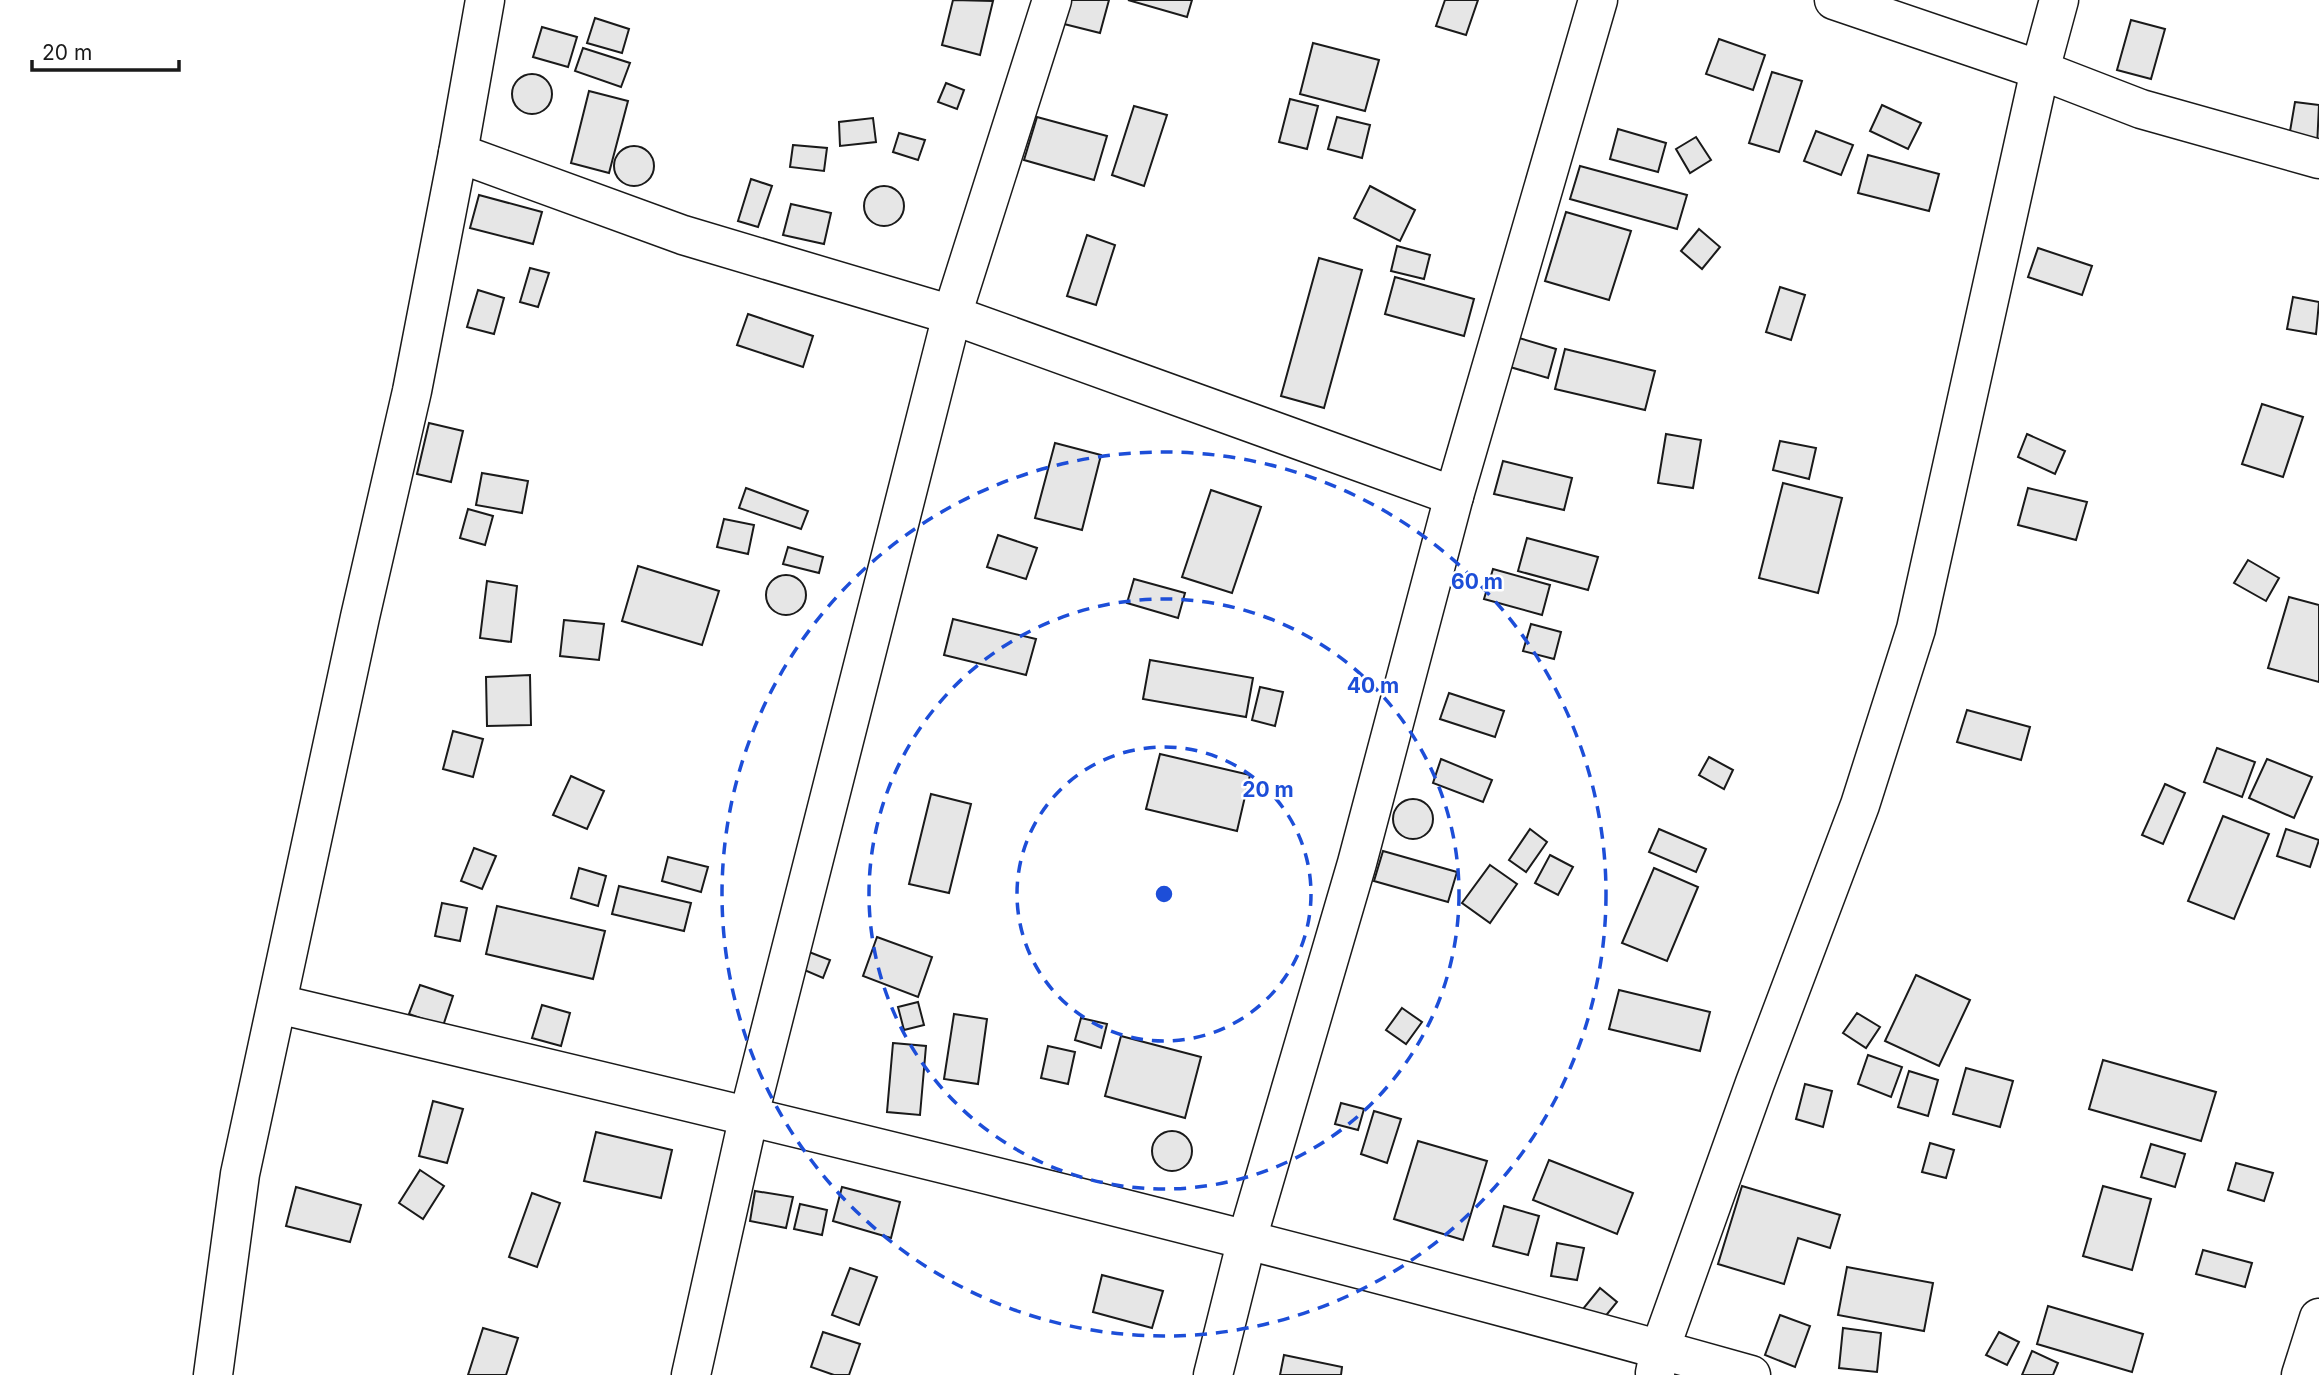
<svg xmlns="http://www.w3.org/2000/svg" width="2319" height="1375" viewBox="0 0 2319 1375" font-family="Inter,sans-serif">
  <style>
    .building { fill: #e6e6e6; stroke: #1a1a1a; stroke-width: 2 }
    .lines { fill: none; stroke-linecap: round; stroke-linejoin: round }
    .street-casing { stroke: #1a1a1a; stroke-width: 41 }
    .primary-casing { stroke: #1a1a1a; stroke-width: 41 }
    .street { stroke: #fff; stroke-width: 38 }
    .primary { stroke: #fff; stroke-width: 38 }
    .ring { fill: none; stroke: #1d4ed8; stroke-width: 3.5; stroke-dasharray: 12 9 }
    .centre { fill: #1d4ed8; stroke: #fff; stroke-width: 3.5 }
    .ring-label { font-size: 21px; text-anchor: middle; font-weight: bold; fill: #1d4ed8; stroke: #fff; stroke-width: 5; stroke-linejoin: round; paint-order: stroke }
  </style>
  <rect width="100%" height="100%" fill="#fff"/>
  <!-- building -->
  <g class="building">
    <path d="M953 0 993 1 980 55 942 45Z"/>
    <path d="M1070 0H1109L1100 33 1064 24Z"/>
    <path d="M1128 0H1192L1187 17Z"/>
    <path d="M1445 0H1478L1466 35 1436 26Z"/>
    <path d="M595 18 629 29 622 53 587 43Z"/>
    <path d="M2131 20 2165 29 2151 79 2117 70Z"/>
    <path d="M542 27 577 37 568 67 533 57Z"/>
    <path d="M1719 39 1765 55 1753 90 1706 74Z"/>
    <path d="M1313 43 1379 60 1365 111 1300 94Z"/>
    <path d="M583 48 630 63 621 87 575 71Z"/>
    <path d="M1772 72 1802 81 1779 152 1749 143Z"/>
    <circle cx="532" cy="94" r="20"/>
    <path d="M946 83 964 90 957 109 938 102Z"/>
    <path d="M589 91 628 101 609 173 571 163Z"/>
    <path d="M1290 99 1318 106 1307 149 1279 142Z"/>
    <path d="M2295 102 2319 105 2317 147 2288 143Z"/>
    <path d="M1882 105 1921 123 1908 149 1870 131Z"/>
    <path d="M1134 106 1167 115 1144 186 1112 175Z"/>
    <path d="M1037 117 1107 136 1094 180 1024 160Z"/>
    <path d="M1337 117 1370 125 1362 158 1328 149Z"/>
    <path d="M873 118 876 142 840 146 839 122Z"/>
    <path d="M1618 129 1666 143 1658 172 1610 159Z"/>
    <path d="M1816 131 1853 145 1841 175 1804 161Z"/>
    <path d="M899 133 925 140 918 160 893 152Z"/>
    <path d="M1696 137 1711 160 1690 173 1676 149Z"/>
    <path d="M793 145 827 148 824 171 790 167Z"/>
    <circle cx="634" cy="166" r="20"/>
    <path d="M1868 155 1939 174 1929 211 1858 193Z"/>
    <path d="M1580 166 1687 195 1677 229 1570 199Z"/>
    <path d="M751 179 772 186 758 227 738 221Z"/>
    <circle cx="884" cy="206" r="20"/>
    <path d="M1370 186 1415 210 1400 241 1354 218Z"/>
    <path d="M479 195 542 212 533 244 470 228Z"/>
    <path d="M791 204 831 213 824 244 783 235Z"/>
    <path d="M1566 212 1631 231 1609 300 1545 281Z"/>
    <path d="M1699 229 1720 247 1702 269 1681 251Z"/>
    <path d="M1087 235 1115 245 1096 305 1067 296Z"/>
    <path d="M1397 246 1430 255 1424 279 1391 271Z"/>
    <path d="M2038 248 2092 266 2082 295 2028 277Z"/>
    <path d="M1319 258 1362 270 1324 408 1281 396Z"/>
    <path d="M530 268 549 273 538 307 520 302Z"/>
    <path d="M1395 277 1474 299 1464 336 1385 314Z"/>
    <path d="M1780 287 1805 295 1791 340 1766 332Z"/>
    <path d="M478 290 504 298 494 334 467 327Z"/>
    <path d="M2293 297 2319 302 2316 334 2287 329Z"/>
    <path d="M748 314 813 336 803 367 737 345Z"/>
    <path d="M1519 338 1556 349 1548 378 1510 367Z"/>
    <path d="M1565 349 1655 371 1645 410 1555 389Z"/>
    <path d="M2262 404 2303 417 2283 477 2242 464Z"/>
    <path d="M429 423 463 431 451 482 417 474Z"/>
    <path d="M1666 434 1701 440 1693 488 1658 483Z"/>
    <path d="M2027 434 2065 451 2055 474 2018 457Z"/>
    <path d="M1780 441 1816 448 1809 479 1773 470Z"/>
    <path d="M1055 443 1101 455 1082 530 1035 518Z"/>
    <path d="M1503 461 1572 478 1564 510 1494 494Z"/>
    <path d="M482 473 528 481 522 513 476 505Z"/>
    <path d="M1783 483 1842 498 1818 593 1759 578Z"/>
    <path d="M746 488 808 511 801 529 739 508Z"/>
    <path d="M2028 488 2087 502 2076 540 2018 525Z"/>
    <path d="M1211 490 1261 507 1232 593 1182 577Z"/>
    <path d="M468 509 493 516 485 545 460 538Z"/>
    <path d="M724 519 754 525 748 554 717 547Z"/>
    <path d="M998 535 1037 548 1026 579 987 567Z"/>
    <path d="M1527 538 1598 557 1588 590 1518 571Z"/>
    <path d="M788 547 823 557 819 573 783 564Z"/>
    <path d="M2248 560 2279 578 2266 601 2234 583Z"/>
    <path d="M638 566 719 591 702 645 622 621Z"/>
    <path d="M1493 569 1550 585 1542 615 1484 599Z"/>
    <circle cx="786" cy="595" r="20"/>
    <path d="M1134 579 1185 593 1178 618 1127 603Z"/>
    <path d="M487 581 517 586 511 642 480 638Z"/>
    <path d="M2289 597 2319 605V682L2268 668Z"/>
    <path d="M953 619 1036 639 1026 675 944 655Z"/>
    <path d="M564 620 604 624 599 660 560 656Z"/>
    <path d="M1531 624 1561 632 1554 659 1523 651Z"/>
    <path d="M1150 660 1253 678 1246 717 1143 699Z"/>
    <path d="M530 675 531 725 487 726 486 677Z"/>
    <path d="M1260 687 1283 692 1275 726 1252 720Z"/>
    <path d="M1449 693 1504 711 1495 737 1440 719Z"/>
    <path d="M1967 710 2030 727 2021 760 1957 742Z"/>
    <path d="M453 731 483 739 473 777 443 769Z"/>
    <path d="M2217 748 2255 762 2242 797 2204 782Z"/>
    <path d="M1160 754 1250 775 1237 831 1146 809Z"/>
    <path d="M1709 757 1733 770 1724 789 1699 775Z"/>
    <path d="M1441 759 1492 780 1483 802 1433 783Z"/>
    <path d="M2267 759 2312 777 2294 818 2249 798Z"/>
    <path d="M571 776 604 791 587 829 553 815Z"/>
    <path d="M2165 784 2185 793 2163 844 2142 835Z"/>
    <path d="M931 794 971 804 949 893 909 884Z"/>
    <circle cx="1413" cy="819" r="20"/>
    <path d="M2223 816 2269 834 2234 919 2188 901Z"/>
    <path d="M1530 829 1547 842 1526 872 1509 860Z"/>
    <path d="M1659 829 1706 849 1696 872 1649 852Z"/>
    <path d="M2286 829 2319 840 2310 867 2277 856Z"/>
    <path d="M474 848 496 856 482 889 461 881Z"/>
    <path d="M1383 851 1457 872 1448 902 1374 881Z"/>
    <path d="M1550 855 1573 867 1558 895 1535 883Z"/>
    <path d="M668 857 708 867 701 892 662 881Z"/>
    <path d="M1490 865 1517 884 1490 923 1462 903Z"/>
    <path d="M579 868 606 876 598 906 571 898Z"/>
    <path d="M1654 868 1698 887 1667 961 1622 943Z"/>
    <path d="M619 886 691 903 684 931 612 914Z"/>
    <path d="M442 903 467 908 460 941 435 936Z"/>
    <path d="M497 906 605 931 593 979 486 954Z"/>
    <path d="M877 937 932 957 918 997 863 976Z"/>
    <path d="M809 952 830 960 823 978 802 969Z"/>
    <path d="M1916 975 1970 1000 1939 1066 1885 1041Z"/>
    <path d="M420 985 453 996 443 1026 409 1014Z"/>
    <path d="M1619 990 1710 1012 1700 1051 1609 1029Z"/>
    <path d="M918 1002 924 1025 904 1030 898 1007Z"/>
    <path d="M542 1005 570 1013 561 1046 532 1038Z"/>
    <path d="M1402 1008 1422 1022 1406 1044 1386 1030Z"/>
    <path d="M1857 1013 1880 1027 1866 1048 1843 1033Z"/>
    <path d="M954 1014 987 1019 978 1084 944 1079Z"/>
    <path d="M1081 1018 1107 1024 1101 1048 1075 1040Z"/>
    <path d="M1121 1036 1201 1057 1185 1118 1105 1096Z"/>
    <path d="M893 1043 926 1046 920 1115 887 1112Z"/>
    <path d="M1048 1046 1075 1052 1068 1084 1041 1078Z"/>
    <path d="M1868 1055 1902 1067 1891 1097 1858 1084Z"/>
    <path d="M2103 1060 2216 1092 2201 1141 2089 1109Z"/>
    <path d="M1966 1068 2013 1081 2000 1127 1953 1114Z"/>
    <path d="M1909 1071 1938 1080 1928 1116 1898 1107Z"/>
    <path d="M1805 1084 1832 1091 1823 1127 1796 1119Z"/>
    <path d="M433 1101 463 1109 447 1163 419 1156Z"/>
    <path d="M1341 1103 1364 1109 1358 1130 1335 1124Z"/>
    <path d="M1374 1111 1401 1119 1387 1163 1361 1154Z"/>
    <circle cx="1172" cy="1151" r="20"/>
    <path d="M596 1132 672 1150 661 1198 584 1181Z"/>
    <path d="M1418 1141 1487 1161 1463 1240 1394 1219Z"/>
    <path d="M1930 1143 1954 1150 1946 1178 1922 1172Z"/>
    <path d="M2151 1144 2185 1154 2175 1187 2141 1177Z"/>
    <path d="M1549 1160 1633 1193 1617 1234 1533 1200Z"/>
    <path d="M2236 1163 2273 1173 2264 1201 2228 1190Z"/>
    <path d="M420 1170 444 1186 423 1219 399 1203Z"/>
    <path d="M1742 1186 1840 1215 1830 1248 1798 1238 1784 1284 1718 1264Z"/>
    <path d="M2103 1186 2151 1199 2132 1270 2083 1256Z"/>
    <path d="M296 1187 361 1205 350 1242 286 1226Z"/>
    <path d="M842 1187 900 1202 891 1238 833 1221Z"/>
    <path d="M755 1191 793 1197 786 1228 750 1221Z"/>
    <path d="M532 1193 560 1203 537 1267 509 1257Z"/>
    <path d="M800 1204 827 1210 822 1235 794 1229Z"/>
    <path d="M1504 1206 1539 1216 1528 1255 1493 1246Z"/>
    <path d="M1557 1243 1584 1248 1577 1280 1551 1276Z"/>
    <path d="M2203 1250 2252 1263 2245 1287 2196 1274Z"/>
    <path d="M1847 1267 1933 1283 1924 1331 1838 1315Z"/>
    <path d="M850 1268 877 1277 859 1325 832 1315Z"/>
    <path d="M1102 1275 1163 1291 1152 1328 1093 1312Z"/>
    <path d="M1600 1288 1617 1302 1595 1329 1578 1315Z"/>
    <path d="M2048 1306 2143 1334 2132 1372 2037 1344Z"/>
    <path d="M1780 1315 1810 1326 1795 1367 1765 1355Z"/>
    <path d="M483 1328 518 1338 506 1375H468Z"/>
    <path d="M1843 1328 1881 1333 1877 1372 1839 1368Z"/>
    <path d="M823 1332 860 1344 849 1375H834L811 1367Z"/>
    <path d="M1999 1332 2019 1342 2007 1365 1986 1355Z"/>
    <path d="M2032 1351 2058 1363 2053 1375H2022Z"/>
    <path d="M1284 1355 1342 1367 1341 1375H1280Z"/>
  </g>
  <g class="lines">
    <defs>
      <g id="street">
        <path d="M1834 0 2040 70 2141 109 2319 159"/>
        <path d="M458 153 683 235 952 315 1454 496"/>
        <path d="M278 1004C771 1121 1264 1238 1751 1375"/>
        <path d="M1655 1373 1660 1349 1755 1083 1860 805 1916 629 2040 70 2059 0"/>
        <path d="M213 1375 240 1174 360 617 412 391 458 153 485 0"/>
        <path d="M691 1375 749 1115 952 315 1052 0"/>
        <path d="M1213 1375 1247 1239 1357 863 1454 496 1598 0"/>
      </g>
      <path id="primary" d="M2301 1375 2319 1318"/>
    </defs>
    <!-- street casing -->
    <use href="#street" class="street-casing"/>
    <!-- primary casing -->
    <use href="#primary" class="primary-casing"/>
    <!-- street -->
    <use href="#street" class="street"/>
    <!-- primary -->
    <use href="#primary" class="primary"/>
  </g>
  <!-- distance rings -->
  <g class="ring">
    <circle cx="1164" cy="894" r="147"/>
    <circle cx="1164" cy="894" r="295"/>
    <circle cx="1164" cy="894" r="442"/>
  </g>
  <circle cx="1164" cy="894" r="10" class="centre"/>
  <g class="ring-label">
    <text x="1477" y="589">60 m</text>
    <text x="1373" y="693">40 m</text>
    <text x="1268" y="797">20 m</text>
  </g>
  <!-- scale -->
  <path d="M32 60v10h147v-10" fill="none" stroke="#1a1a1a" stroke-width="3.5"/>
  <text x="42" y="60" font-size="21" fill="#1a1a1a" stroke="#ffffff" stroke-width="5" paint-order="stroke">20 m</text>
</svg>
